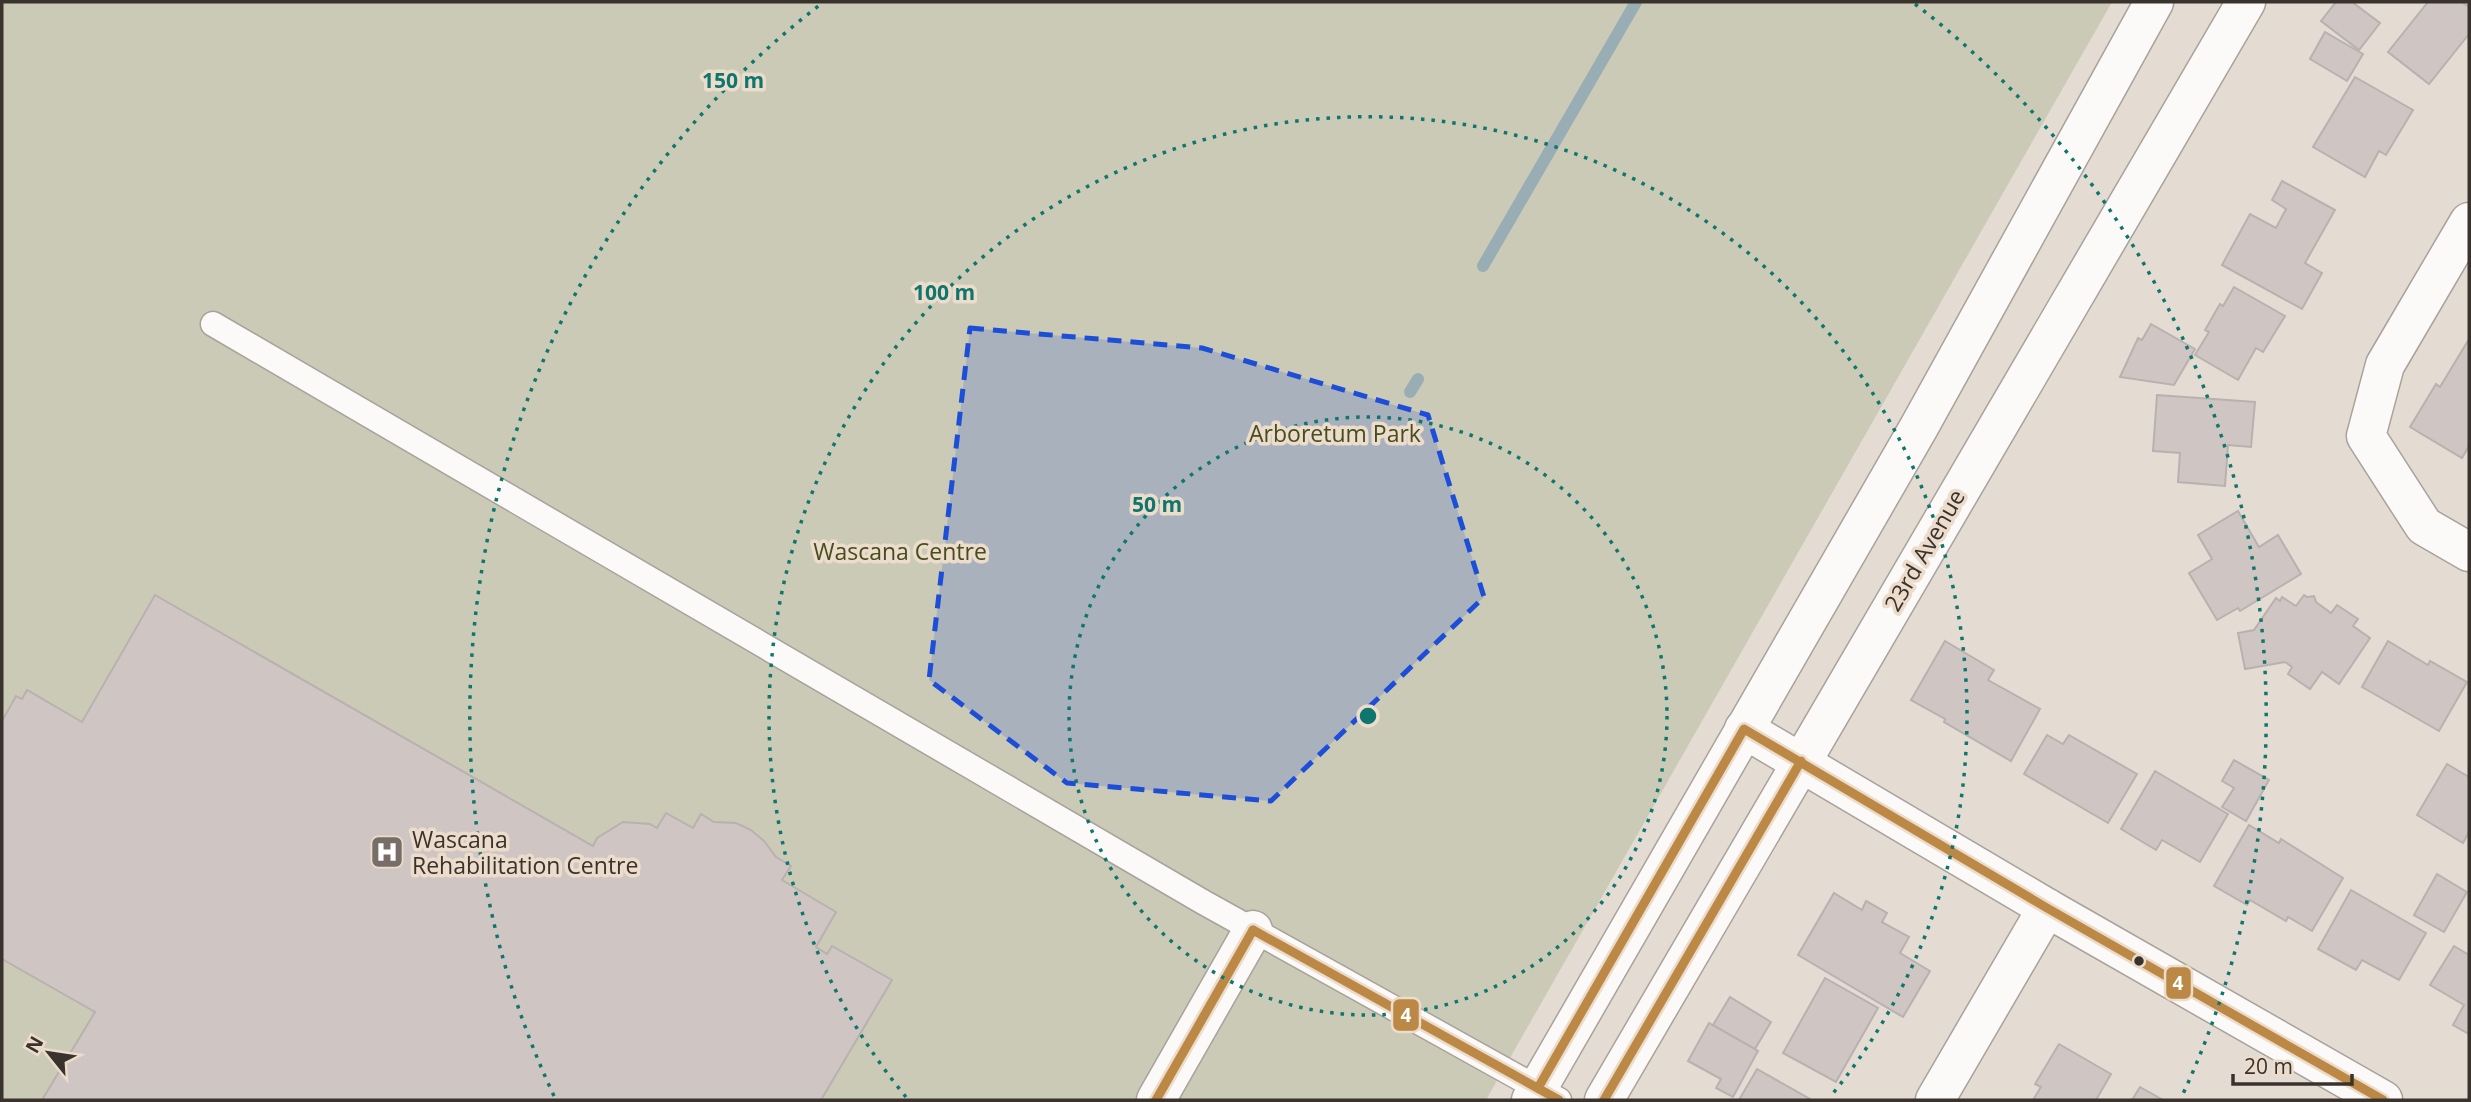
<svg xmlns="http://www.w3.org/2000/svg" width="2471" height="1102" viewBox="0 0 2471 1102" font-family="'Open Sans',sans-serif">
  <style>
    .park { fill: #cbcab6 }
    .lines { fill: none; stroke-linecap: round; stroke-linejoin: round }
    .stream { stroke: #99adb4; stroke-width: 12 }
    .building { fill: #cfc5c3; stroke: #b9b1af; stroke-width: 2 }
    .lane-casing { stroke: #a8a29b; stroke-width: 27 }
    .street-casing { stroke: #a8a29b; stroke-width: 41 }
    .secondary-casing { stroke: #a8a29b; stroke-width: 41 }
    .lane { stroke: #fbfaf8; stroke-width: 24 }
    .street { stroke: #fbfaf8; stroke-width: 38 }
    .secondary { stroke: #fbfaf8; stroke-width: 38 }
    .bus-1-casing { stroke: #ecdccb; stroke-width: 14 }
    .bus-1 { stroke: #bb8945; stroke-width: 9 }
    .marked { fill: #1d4ed8; fill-opacity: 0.2; stroke: #1d4ed8; stroke-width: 5; stroke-dasharray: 14 9; stroke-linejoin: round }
    .ring { fill: none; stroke: #0f766e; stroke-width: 3.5; stroke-dasharray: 3.5 7 }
    .bus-dot { fill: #3a332d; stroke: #ecdccb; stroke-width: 2.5 }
    .labels { text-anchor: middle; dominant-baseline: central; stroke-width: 7; stroke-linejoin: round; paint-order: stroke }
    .park-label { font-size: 23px; fill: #474d1d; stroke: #ecdccb }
    .street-label { font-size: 23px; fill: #3a332d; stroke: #ecdccb }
    .poi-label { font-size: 23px; fill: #3a332d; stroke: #ecdccb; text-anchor: start }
    .centre { fill: #0f766e; stroke: #ecdccb; stroke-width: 3.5 }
    .ring-label { font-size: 21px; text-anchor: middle; font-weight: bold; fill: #0f766e; stroke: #ecdccb; stroke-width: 7; stroke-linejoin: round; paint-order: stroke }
    .line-badge { stroke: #ecdccb; stroke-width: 2.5 }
    .badge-label { font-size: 19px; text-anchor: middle; font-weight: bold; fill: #fff }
  </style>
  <rect width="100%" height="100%" fill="#e4dcd3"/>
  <!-- park -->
  <path class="park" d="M2 2H2112L1486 1100H2Z"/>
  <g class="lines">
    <!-- stream -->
    <g class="stream">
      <path d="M1483 266 1636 2"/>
      <path d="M1410 392 1418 379"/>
    </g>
  </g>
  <!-- building -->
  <g class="building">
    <path d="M2336 2H2352L2380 23 2359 50 2321 21Z"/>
    <path d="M2428 2H2462L2469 7V34L2429 84 2388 52Z"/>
    <path d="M2325 32 2363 54 2347 81 2310 59Z"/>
    <path d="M2355 77 2413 110 2386 155 2379 151 2365 177 2313 147Z"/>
    <path d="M2282 181 2335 210 2305 263 2322 273 2302 309 2222 265 2250 214 2276 228 2286 209 2272 200Z"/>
    <path d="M2234 287 2285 316 2263 352 2256 348 2238 380 2195 355 2209 332 2205 330 2220 304 2223 306Z"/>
    <path d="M2151 324 2195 349 2174 385 2120 377 2138 338 2142 340Z"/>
    <path d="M2469 339V446L2462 458 2410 427 2436 384 2440 387Z"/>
    <path d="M2157 395 2255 402 2251 447 2228 445 2225 486 2178 482 2180 453 2153 451Z"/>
    <path d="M2238 511 2259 547 2278 535 2301 574 2240 611 2238 608 2217 620 2189 573 2212 559 2198 535Z"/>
    <path d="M155 595 593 846 597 838 623 822 650 824 657 828 666 813 693 828 701 814 714 822 736 823 751 830 764 841 776 857 791 866 782 880 836 912 816 947 827 954 832 946 892 980 821 1100H42L95 1012 2 959V721L16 696 22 699 27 690 82 722Z"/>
    <path d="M2304 595 2307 597 2314 596 2316 602 2331 613 2337 605 2358 619 2353 626 2370 638 2339 684 2322 672 2310 689 2288 674 2292 667 2285 662 2245 669 2238 633 2254 630 2276 598 2280 601 2282 597 2296 606Z"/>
    <path d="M1945 641 1994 670 1988 680 2040 709 2011 761 1944 722 1945 719 1911 700Z"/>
    <path d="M2388 641 2428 665 2430 661 2467 682 2439 731 2362 687Z"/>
    <path d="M2047 735 2063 744 2069 735 2137 774 2108 823 2024 774Z"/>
    <path d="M2234 760 2269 780 2246 821 2222 807 2234 788 2222 781Z"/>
    <path d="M2447 764 2469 777V832L2463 843 2417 815Z"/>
    <path d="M2155 771 2228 814 2200 862 2162 840 2156 850 2121 829Z"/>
    <path d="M2249 825 2279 843 2281 839 2343 878 2312 931 2288 917 2286 921 2250 900 2247 905 2214 886Z"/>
    <path d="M2437 874 2467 892 2444 932 2414 915Z"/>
    <path d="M2351 890 2426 933 2399 980 2362 960 2356 970 2318 949Z"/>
    <path d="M1834 893 1862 910 1866 901 1887 913 1882 922 1909 937 1900 953 1930 971 1903 1017 1798 955Z"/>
    <path d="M2454 946 2469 955V1034L2453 1025 2464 1005 2430 985Z"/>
    <path d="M1825 978 1878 1008 1836 1082 1783 1053Z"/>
    <path d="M1730 997 1771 1022 1755 1049 1713 1025Z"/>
    <path d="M1709 1023 1758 1051 1733 1097 1716 1088 1721 1079 1688 1061Z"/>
    <path d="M2059 1044 2111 1074 2096 1100H2033L2041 1087 2035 1084Z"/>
    <path d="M1757 1069 1810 1099 1809 1100H1739Z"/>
    <path d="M2140 1087 2163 1100H2132Z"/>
  </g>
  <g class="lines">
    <defs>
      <path id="lane" d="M213 324 1203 902 1559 1100"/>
      <g id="street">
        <path d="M2469 222 2385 365 2366 436 2424 526 2469 552"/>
        <path d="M1744 729 2047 908 2383 1100"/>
        <path d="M1156 1100 1253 930"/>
        <path d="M1935 1100 2047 908"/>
      </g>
      <g id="secondary">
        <path d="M1531 1100 1919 427 2154 2"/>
        <path d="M1604 1100 2246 2"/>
      </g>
    </defs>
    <!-- lane casing -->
    <use href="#lane" class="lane-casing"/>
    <!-- street casing -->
    <use href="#street" class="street-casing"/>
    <!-- secondary casing -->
    <use href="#secondary" class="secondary-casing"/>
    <!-- lane -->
    <use href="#lane" class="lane"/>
    <!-- street -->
    <use href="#street" class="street"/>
    <!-- secondary -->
    <use href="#secondary" class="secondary"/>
    <defs>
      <g id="bus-1">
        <path d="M1253 930 1559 1100"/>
        <path d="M1538 1088 1744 729 2047 908 2383 1100"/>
        <path d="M1156 1100 1253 930"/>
        <path d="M1604 1100 1801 761"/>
      </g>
    </defs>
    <!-- bus-1 casing -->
    <use href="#bus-1" class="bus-1-casing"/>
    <!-- bus-1 -->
    <use href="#bus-1" class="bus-1"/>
  </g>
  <!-- marked area -->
  <path class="marked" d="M970 328 1202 348 1428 415 1484 597 1271 801 1067 783 929 680Z"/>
  <!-- distance rings -->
  <g class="ring">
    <circle cx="1368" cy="716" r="299"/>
    <path d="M906 1097A599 599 0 1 1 1830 1097"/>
    <path d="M554 1096A898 898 0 0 1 821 4M1915 4A898 898 0 0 1 2182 1096"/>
  </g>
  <!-- icons -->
  <defs>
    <symbol id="hospital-square" viewBox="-11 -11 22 22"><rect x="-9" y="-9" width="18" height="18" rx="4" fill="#766e67" stroke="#ecdccb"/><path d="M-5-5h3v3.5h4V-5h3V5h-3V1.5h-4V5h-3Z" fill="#fff"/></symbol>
  </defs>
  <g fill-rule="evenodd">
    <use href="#hospital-square" x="368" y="833" width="38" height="38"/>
  </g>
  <!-- markers -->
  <circle class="bus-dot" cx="2139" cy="961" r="6"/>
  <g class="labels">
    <!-- park labels -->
    <g class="park-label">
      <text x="1335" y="433">Arboretum Park</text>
      <text x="900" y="551">Wascana Centre</text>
    </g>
    <!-- street labels -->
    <g class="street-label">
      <text transform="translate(1924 550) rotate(-60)">23rd Avenue</text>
    </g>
    <!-- poi labels -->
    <g class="poi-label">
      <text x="412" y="839">Wascana<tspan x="412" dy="26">Rehabilitation Centre</tspan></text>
    </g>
  </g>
  <circle cx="1368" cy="716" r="10" class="centre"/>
  <g class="ring-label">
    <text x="733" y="88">150 m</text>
    <text x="944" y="300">100 m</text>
    <text x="1157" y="512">50 m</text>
  </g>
  <g class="line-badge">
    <rect x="2165" y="966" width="27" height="34" rx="7" fill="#bb8945"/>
    <rect x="1392" y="998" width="28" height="34" rx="7" fill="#bb8945"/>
  </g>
  <g class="badge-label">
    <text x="2178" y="990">4</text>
    <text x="1406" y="1022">4</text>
  </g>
  <!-- border -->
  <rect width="2471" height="1102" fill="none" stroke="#3a332d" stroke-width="7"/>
  <!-- north arrow -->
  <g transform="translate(49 1053) rotate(300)" stroke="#ecdccb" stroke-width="5" paint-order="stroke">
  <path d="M0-5L12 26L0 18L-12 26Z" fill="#3a332d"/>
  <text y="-10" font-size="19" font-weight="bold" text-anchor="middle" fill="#3a332d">N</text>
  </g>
  <!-- scale -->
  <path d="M2233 1074v10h119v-10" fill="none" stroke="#3a332d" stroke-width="3.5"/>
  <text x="2244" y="1074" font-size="21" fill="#3a332d" stroke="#ecdccb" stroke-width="5" paint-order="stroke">20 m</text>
</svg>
